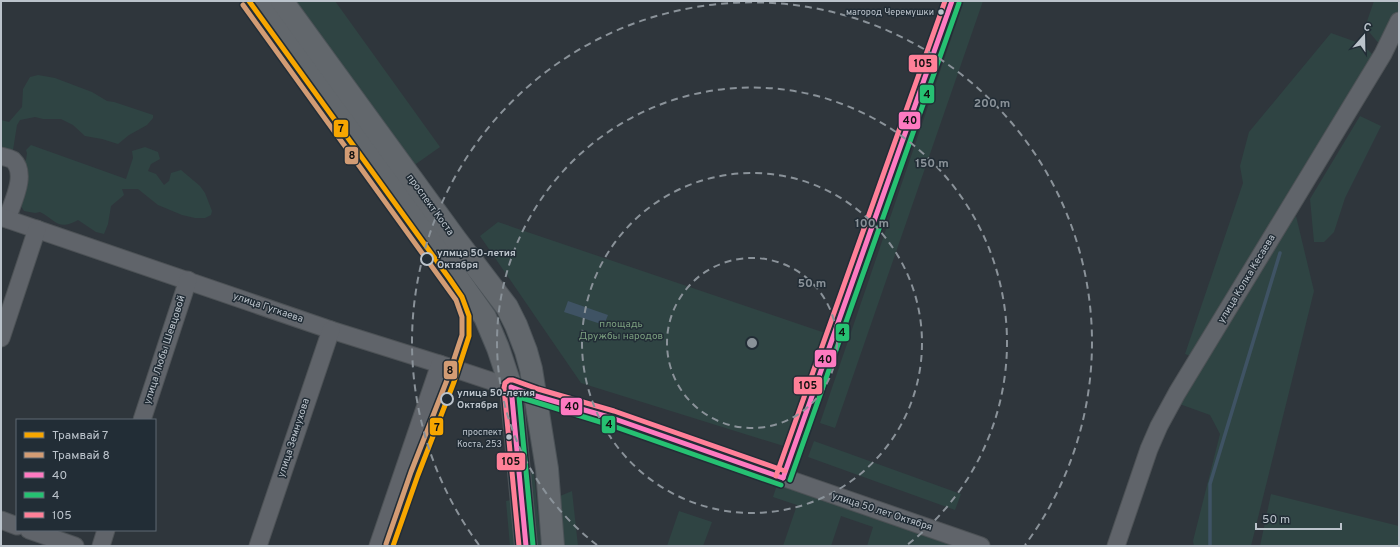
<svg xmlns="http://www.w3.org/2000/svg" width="1400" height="547" viewBox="0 0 1400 547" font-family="Overpass,sans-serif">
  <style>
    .green { fill: #2f4443 }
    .water { fill: #3f5364 }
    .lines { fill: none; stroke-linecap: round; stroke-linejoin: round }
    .stream { stroke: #3f5364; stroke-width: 3.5 }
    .minor-casing { stroke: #4d5256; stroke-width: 19 }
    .major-casing { stroke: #4c5358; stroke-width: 24 }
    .minor { stroke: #60646a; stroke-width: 17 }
    .major { stroke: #62676c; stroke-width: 22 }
    .tram { stroke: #5e6368; stroke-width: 1 }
    .bus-1-casing { stroke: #222d36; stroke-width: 8 }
    .bus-2-casing { stroke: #222d36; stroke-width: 8 }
    .bus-3-casing { stroke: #222d36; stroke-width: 8 }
    .bus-1 { stroke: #fe7ac1; stroke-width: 5 }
    .bus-2 { stroke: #26c172; stroke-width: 5 }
    .bus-3 { stroke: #ff8098; stroke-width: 5 }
    .tram-1-casing { stroke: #222d36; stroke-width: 8 }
    .tram-2-casing { stroke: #222d36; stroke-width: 8 }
    .tram-1 { stroke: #f7a600; stroke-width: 5 }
    .tram-2 { stroke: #d39c74; stroke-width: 5 }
    .ring { fill: none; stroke: #8a9299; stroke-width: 2; stroke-dasharray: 7 5 }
    .bus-dot { fill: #bbc3cb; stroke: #222d36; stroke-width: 1.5 }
    .stop-dot { fill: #222d36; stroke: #bbc3cb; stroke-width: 2 }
    .labels { text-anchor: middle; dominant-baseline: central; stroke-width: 3; stroke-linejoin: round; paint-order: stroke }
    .bus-label { font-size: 9px; fill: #bbc3cb; stroke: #222d36; text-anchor: end }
    .street-label { font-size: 10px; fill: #bbc3cb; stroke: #222d36 }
    .stop-label { font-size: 10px; font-weight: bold; fill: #bbc3cb; stroke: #222d36; text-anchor: start }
    .park-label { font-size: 10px; fill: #7b9f7f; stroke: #222d36 }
    .centre { fill: #8a9299; stroke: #222d36; stroke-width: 2 }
    .ring-label { font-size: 12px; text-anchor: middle; font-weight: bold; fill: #8a9299; stroke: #222d36; stroke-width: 3; stroke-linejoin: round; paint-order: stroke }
    .line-badge { stroke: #222d36; stroke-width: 1.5 }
    .pale-badge-label { font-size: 11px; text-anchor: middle; font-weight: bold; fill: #111 }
  </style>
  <rect width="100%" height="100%" fill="#2f363c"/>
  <!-- green -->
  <g class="green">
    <path d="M295 1H335L440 147 413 166Z"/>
    <path d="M964 1H983L835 428 820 423Z"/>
    <path d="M1374 1H1399V11L1385 51 1365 27Z"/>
    <path d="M1331 33 1362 44 1378 60 1191 356 1185 354 1243 183 1240 166 1249 132Z"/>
    <path d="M38 75 55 78 92 92 107 101 114 102 153 115V118L147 125 129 135 118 144 102 139 85 136 73 125 61 119H43L35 117 20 120 17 125 13 150 5 151 1 149V120L9 122 22 107 23 89 30 77Z"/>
    <path d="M1360 116 1381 126 1345 198 1334 232 1324 242H1314L1310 199Z"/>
    <path d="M31 145 126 179 133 158 132 151 145 147 158 152 160 159 151 164 148 171 156 174 164 185 169 181 171 173 181 170 200 186 205 193 212 211 211 215 205 218H195L182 215 158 205 138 189H122L124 195 111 206 108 224 104 234 96 232 78 220C58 231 57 221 40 212L35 213 24 211 21 206C27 192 22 178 19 164L26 160 27 153 26 150Z"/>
    <path d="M1296 216 1314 291 1251 546H1194L1193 541 1220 434 1210 415 1174 402 1259 267Z"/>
    <path d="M498 222 831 335 790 448 581 383 480 236Z"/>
    <path d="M814 441 961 494 955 510 808 457Z"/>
    <path d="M530 471 534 472 541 546H537Z"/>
    <path d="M779 479 972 546H867L873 527 841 516 831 546H783L797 505 773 497Z"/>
    <path d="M572 491 578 546H564L560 496Z"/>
    <path d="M1271 494 1399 526V546H1260Z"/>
    <path d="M521 498 525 546H510L506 501Z"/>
    <path d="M679 511 712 522 703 546H667Z"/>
  </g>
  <!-- water -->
  <path class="water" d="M568 301 608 315 604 325 564 312Z"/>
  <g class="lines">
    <!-- stream -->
    <path class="stream" d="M1210 546V484L1280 253"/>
    <defs>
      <g id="minor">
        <path d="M1 156C4 157 10 158 13 160 28 174 12 203 7 219"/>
        <path d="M1 217 331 330 449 367 536 396 612 418 981 546"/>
        <path d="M1 338 37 229"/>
        <path d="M142 420 188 280"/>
        <path d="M783 478 952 1"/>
        <path d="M1 520 17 526"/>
        <path d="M29 530 75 546"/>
        <path d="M101 546 106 530"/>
        <path d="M258 546 331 330"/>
        <path d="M378 546 440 364"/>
        <path d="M1116 546 1149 449 1159 426 1177 393 1383 54 1399 21"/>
      </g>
      <g id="major">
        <path d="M261 1 485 317 498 348 511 387 526 546"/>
        <path d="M282 1 456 240 507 307 516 325 526 351 531 369 547 469 553 546"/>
      </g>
    </defs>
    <!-- minor casing -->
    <use href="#minor" class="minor-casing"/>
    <!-- major casing -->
    <use href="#major" class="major-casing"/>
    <!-- minor -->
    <use href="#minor" class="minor"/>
    <!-- major -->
    <use href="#major" class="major"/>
    <!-- tram -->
    <path class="tram" d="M241 1 444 280C454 294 461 308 461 325 460 352 444 377 435 402 417 450 402 498 386 546"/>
    <defs>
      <g id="bus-1">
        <path d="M783 478 952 1"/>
        <path d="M526 546 511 387 536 396 612 418 783 478"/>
      </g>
      <g id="bus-2">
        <path d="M790 480 959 3"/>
        <path d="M533 545 519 397 610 425 781 485"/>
      </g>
      <g id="bus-3">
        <path d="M776 476 945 1"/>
        <path d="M519 546 504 388 505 383 509 380H513L538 389 614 411 785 471"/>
      </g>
    </defs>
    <!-- bus-1 casing -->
    <use href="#bus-1" class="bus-1-casing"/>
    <!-- bus-2 casing -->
    <use href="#bus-2" class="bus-2-casing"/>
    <!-- bus-3 casing -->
    <use href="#bus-3" class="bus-3-casing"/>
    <!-- bus-1 -->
    <use href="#bus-1" class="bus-1"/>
    <!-- bus-2 -->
    <use href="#bus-2" class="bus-2"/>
    <!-- bus-3 -->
    <use href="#bus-3" class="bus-3"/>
    <defs>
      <path id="tram-1" d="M249 1 449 278 462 297 469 316V336L454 382 418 475 393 546"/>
      <path id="tram-2" d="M243 5 443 282 456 300 462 317V335L447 380 411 472 386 544"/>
    </defs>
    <!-- tram-1 casing -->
    <use href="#tram-1" class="tram-1-casing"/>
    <!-- tram-2 casing -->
    <use href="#tram-2" class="tram-2-casing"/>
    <!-- tram-1 -->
    <use href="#tram-1" class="tram-1"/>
    <!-- tram-2 -->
    <use href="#tram-2" class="tram-2"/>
  </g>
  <!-- distance rings -->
  <g class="ring">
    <circle cx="752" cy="343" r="85"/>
    <circle cx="752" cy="343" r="170"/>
    <path d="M597 545A255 255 0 1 1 907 545"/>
    <path d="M479 545A340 340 0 1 1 1025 545"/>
  </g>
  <!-- markers -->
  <g class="bus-dot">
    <circle cx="941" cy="12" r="3.5"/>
    <circle cx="509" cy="437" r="3.5"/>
  </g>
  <g class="stop-dot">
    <circle cx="427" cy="259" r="6"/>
    <circle cx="447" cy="399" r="6"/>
  </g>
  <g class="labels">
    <!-- bus labels -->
    <g class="bus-label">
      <text x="934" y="12">магород Черемушки</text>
      <text x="502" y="432">проспект<tspan x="502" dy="12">Коста, 253</tspan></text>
    </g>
    <!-- street labels -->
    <g class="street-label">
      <text transform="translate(430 205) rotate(54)">проспект Коста</text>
      <text transform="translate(1247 279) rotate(-59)">улица Колка Кесаева</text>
      <text transform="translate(268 308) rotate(19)">улица Гугкаева</text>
      <text transform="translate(165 350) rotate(-72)">улица Любы Шевцовой</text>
      <text transform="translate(294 438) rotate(-72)">улица Земнухова</text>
      <text transform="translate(882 512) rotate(18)">улица 50 лет Октября</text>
    </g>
    <!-- stop labels -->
    <g class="stop-label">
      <text x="437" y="253">улмца 50-летия<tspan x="437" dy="12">Октября</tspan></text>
      <text x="457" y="393">улица 50-летия<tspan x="457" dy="12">Октября</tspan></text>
    </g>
    <!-- park labels -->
    <g class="park-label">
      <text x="621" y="324">площадь<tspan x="621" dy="12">Дружбы народов</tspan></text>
    </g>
  </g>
  <circle cx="752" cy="343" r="6" class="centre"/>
  <g class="ring-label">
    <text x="992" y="107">200 m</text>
    <text x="932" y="167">150 m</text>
    <text x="872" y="227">100 m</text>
    <text x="812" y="287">50 m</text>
  </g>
  <g class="line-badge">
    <rect x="908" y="54" width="30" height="19" rx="4" fill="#ff8098"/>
    <rect x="919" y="84" width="16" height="20" rx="4" fill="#26c172"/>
    <rect x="898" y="111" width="23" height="19" rx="4" fill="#fe7ac1"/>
    <rect x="333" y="119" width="16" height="19" rx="4" fill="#f7a600"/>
    <rect x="344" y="146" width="15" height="19" rx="4" fill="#d39c74"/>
    <rect x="835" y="323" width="15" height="19" rx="4" fill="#26c172"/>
    <rect x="814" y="349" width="23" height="19" rx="4" fill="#fe7ac1"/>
    <rect x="443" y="360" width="15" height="20" rx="4" fill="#d39c74"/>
    <rect x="793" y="376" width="30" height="19" rx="4" fill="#ff8098"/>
    <rect x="560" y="397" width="23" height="19" rx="4" fill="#fe7ac1"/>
    <rect x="601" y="415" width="15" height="19" rx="4" fill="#26c172"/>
    <rect x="429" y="417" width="15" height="19" rx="4" fill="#f7a600"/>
    <rect x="496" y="452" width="30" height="19" rx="4" fill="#ff8098"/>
  </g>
  <g class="pale-badge-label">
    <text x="923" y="67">105</text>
    <text x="927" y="98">4</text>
    <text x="910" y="124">40</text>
    <text x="341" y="132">7</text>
    <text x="352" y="159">8</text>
    <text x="842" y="336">4</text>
    <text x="825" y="363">40</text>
    <text x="450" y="374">8</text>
    <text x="808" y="389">105</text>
    <text x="572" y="410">40</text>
    <text x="609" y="428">4</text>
    <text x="437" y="431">7</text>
    <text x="511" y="465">105</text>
  </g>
  <!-- border -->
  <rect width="1400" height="547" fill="none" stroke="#bbc3cb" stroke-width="4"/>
  <!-- legend -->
  <rect x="16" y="419" width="140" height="112" fill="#222d36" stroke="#5f6972"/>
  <rect x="24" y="432" width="20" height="6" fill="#f7a600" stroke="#5f6972"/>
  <text x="52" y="439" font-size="12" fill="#bbc3cb">Трамвай 7</text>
  <rect x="24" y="452" width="20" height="6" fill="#d39c74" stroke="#5f6972"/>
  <text x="52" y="459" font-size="12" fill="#bbc3cb">Трамвай 8</text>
  <rect x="24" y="472" width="20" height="6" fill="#fe7ac1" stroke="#5f6972"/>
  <text x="52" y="479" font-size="12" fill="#bbc3cb">40</text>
  <rect x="24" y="492" width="20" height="6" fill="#26c172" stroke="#5f6972"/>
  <text x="52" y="499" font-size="12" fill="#bbc3cb">4</text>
  <rect x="24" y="512" width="20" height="6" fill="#ff8098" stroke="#5f6972"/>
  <text x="52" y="519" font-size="12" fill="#bbc3cb">105</text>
  <!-- north arrow -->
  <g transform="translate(1364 36) rotate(20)" stroke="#222d36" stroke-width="3" paint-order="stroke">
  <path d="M0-3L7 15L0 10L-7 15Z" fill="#bbc3cb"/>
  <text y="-6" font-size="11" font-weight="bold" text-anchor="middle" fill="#bbc3cb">С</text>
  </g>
  <!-- scale -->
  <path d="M1256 523v6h85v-6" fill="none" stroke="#bbc3cb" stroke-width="2"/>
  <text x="1262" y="523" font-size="12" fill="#bbc3cb" stroke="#222d36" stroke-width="3" paint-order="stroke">50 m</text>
</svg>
